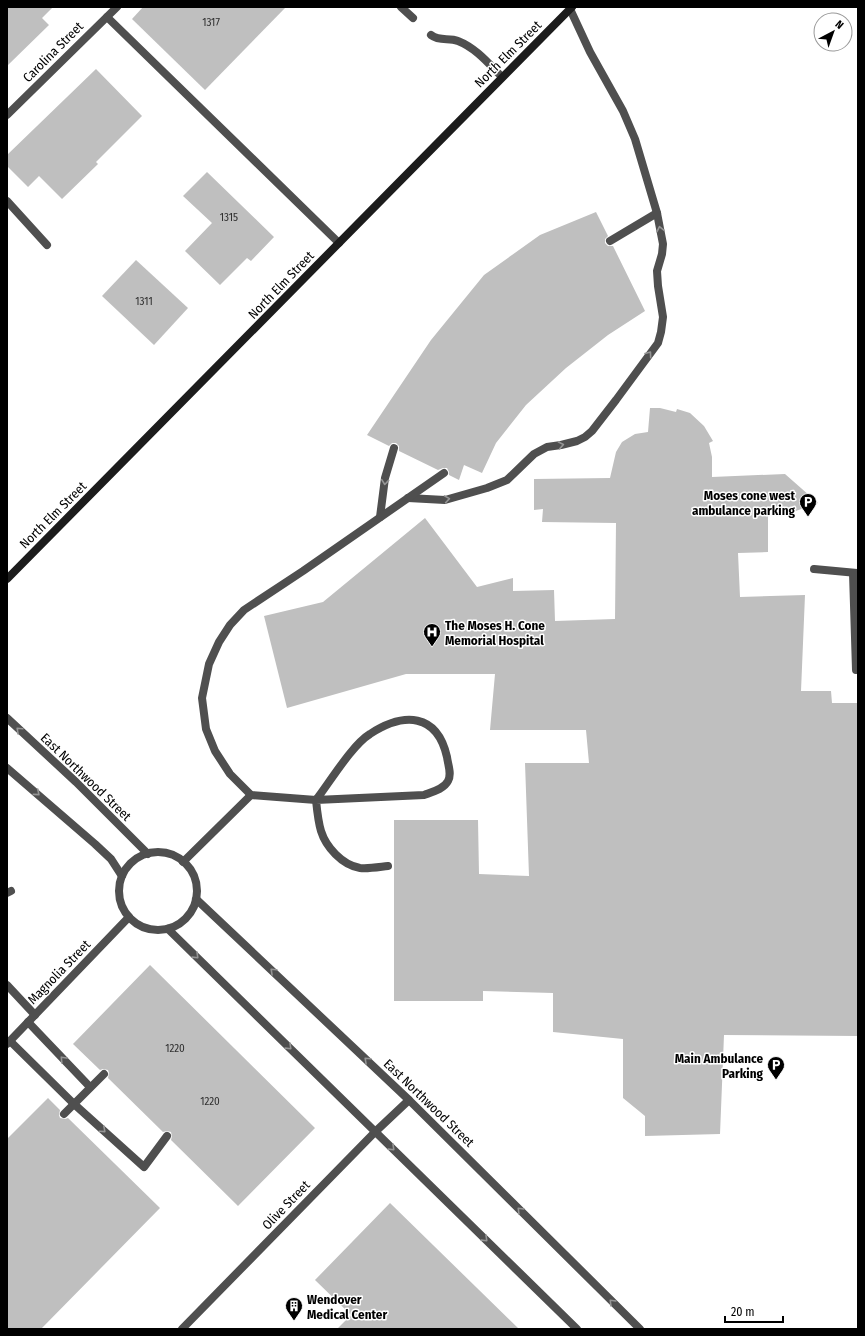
<svg xmlns="http://www.w3.org/2000/svg" width="865" height="1336" viewBox="0 0 865 1336" font-family="'Fira Sans Condensed',sans-serif">
  <style>
    .building { fill: #bfbfbf }
    .lines { fill: none; stroke-linecap: round; stroke-linejoin: round }
    .service { stroke: #4f4f4f; stroke-width: 8 }
    .minor { stroke: #4f4f4f; stroke-width: 8 }
    .tertiary { stroke: #4f4f4f; stroke-width: 8 }
    .secondary { stroke: #1c1c1c; stroke-width: 8 }
    .oneway { stroke: #959595 }
    .labels { text-anchor: middle; dominant-baseline: central; stroke-width: 3; stroke-linejoin: round; paint-order: stroke }
    .number-label { font-size: 11px; fill: #303030 }
    .street-label { font-size: 13px; fill: #000; stroke: #fff }
    .poi-label { font-size: 13px; font-weight: bold; fill: #000; stroke: #fff; text-anchor: end }
  </style>
  <rect width="100%" height="100%" fill="#fff"/>
  <!-- building -->
  <g class="building">
    <path d="M7 7H53L42 18 49 25 7 66Z"/>
    <path d="M143 7H286L205 90 132 19Z"/>
    <path d="M96 69 142 116 96 162 98 164 62 199 39 176 28 187 7 166V155Z"/>
    <path d="M207 172 274 237 251 261 247 258 220 285 185 251 212 223 183 196Z"/>
    <path d="M596 212 608 236 605 239V243L608 246H613L645 311 608 335 566 368 526 405 496 443 482 473 464 465 459 480 449 475V472L447 468H443L438 470 399 451V446L396 443H392L389 446 367 435 431 340 484 275 540 235Z"/>
    <path d="M136 260 188 308 154 345 102 296Z"/>
    <path d="M650 408H660L676 412 677 409 690 413 704 426 713 441 709 443 712 457V477L785 474 818 503 793 512 768 511V552L738 553 740 597 805 595 801 691H831L832 703H858V1036L724 1035 720 1134 645 1136V1116L623 1098V1039L553 1032V993L483 991V1001H394V820H478L479 874 529 876 525 763H589L586 730H490L495 674H406L287 708 264 616 323 602 425 518 477 587 513 578V591L554 590 555 621 615 619 616 523 542 522 543 509 534 510V479L610 478 616 452 622 442 635 434 648 432Z"/>
    <path d="M150 965 315 1128 238 1206 171 1140 172 1136 171 1132 167 1131 163 1132 108 1078 109 1073 108 1070 103 1069 100 1070 73 1044Z"/>
    <path d="M48 1098 60 1110 59 1115 60 1118 65 1119 68 1118 160 1208 41 1329H7V1139Z"/>
    <path d="M390 1203 519 1329H337L351 1315 315 1280Z"/>
  </g>
  <g class="lines">
    <!-- service -->
    <g class="service">
      <path d="M401 7 413 18"/>
      <path d="M107 17 339 243"/>
      <path d="M431 35C440 42 449 37 458 41 476 48 489 64 502 77"/>
      <path d="M7 201 47 245"/>
      <path d="M610 241 657 213"/>
      <path d="M408 498 445 500 487 488 507 480 534 454 547 447 561 445 577 441 585 437 592 431 616 400 658 343 661 332 663 317 658 286 657 271 662 254 663 244 657 213 635 139 623 111 590 52 570 9"/>
      <path d="M380 517 385 478 394 448"/>
      <path d="M814 569 857 573"/>
      <path d="M853 573 856 670"/>
      <path d="M183 862 251 795"/>
      <path d="M388 866C379 867 368 869 360 868 342 865 326 847 321 831 318 821 317 810 316 800 330 782 352 745 370 734 404 712 437 713 447 757 448 765 452 774 448 781 444 789 432 792 424 795L316 800 251 795 230 774 215 751 206 729 202 698 209 664 219 642 230 625 244 610 303 571 444 473"/>
      <path d="M7 893 11 891"/>
      <path d="M7 985 35 1015"/>
      <path d="M28 1022 90 1087"/>
      <path d="M10 1041 74 1104 144 1167 167 1136"/>
      <path d="M64 1114 104 1074"/>
    </g>
    <!-- minor -->
    <g class="minor">
      <path d="M7 115 117 7"/>
      <path d="M7 1044 129 917"/>
      <path d="M182 1329 375 1132 409 1100"/>
    </g>
    <!-- tertiary -->
    <g class="tertiary">
      <path d="M7 718 76 782 148 854"/>
      <path d="M7 768 95 844 111 859 122 876"/>
      <circle cx="158" cy="891" r="39"/>
      <path d="M196 899 409 1100 640 1329"/>
      <path d="M168 929 577 1329"/>
    </g>
    <!-- secondary -->
    <path class="secondary" d="M7 579 572 7"/>
  </g>
  <!-- one-way arrows -->
  <defs><path id="oneway-chevron" d="M-2-3.5L2.5 0L-2 3.5" fill="none" stroke-width="1.6" stroke-linecap="round" stroke-linejoin="round"/></defs>
  <g class="oneway">
    <use href="#oneway-chevron" transform="translate(660 229) rotate(-102)"/>
    <use href="#oneway-chevron" transform="translate(649 354) rotate(-54)"/>
    <use href="#oneway-chevron" transform="translate(561 445) rotate(-11)"/>
    <use href="#oneway-chevron" transform="translate(385 482) rotate(96)"/>
    <use href="#oneway-chevron" transform="translate(447 499) rotate(-9)"/>
    <use href="#oneway-chevron" transform="translate(19 730) rotate(-137)"/>
    <use href="#oneway-chevron" transform="translate(37 793) rotate(40)"/>
    <use href="#oneway-chevron" transform="translate(196 956) rotate(44)"/>
    <use href="#oneway-chevron" transform="translate(273 971) rotate(-137)"/>
    <use href="#oneway-chevron" transform="translate(289 1047) rotate(44)"/>
    <use href="#oneway-chevron" transform="translate(63 1059) rotate(-133)"/>
    <use href="#oneway-chevron" transform="translate(367 1060) rotate(-137)"/>
    <use href="#oneway-chevron" transform="translate(103 1130) rotate(42)"/>
    <use href="#oneway-chevron" transform="translate(392 1148) rotate(44)"/>
    <use href="#oneway-chevron" transform="translate(520 1210) rotate(-135)"/>
    <use href="#oneway-chevron" transform="translate(485 1239) rotate(44)"/>
    <use href="#oneway-chevron" transform="translate(612 1302) rotate(-135)"/>
  </g>
  <!-- icons -->
  <defs>
    <symbol id="parking-pin" viewBox="-11 -11 22 30"><path d="M0 17L-7.5 6A9.5 9.5 0 1 1 7.5 6Z" fill="#000" stroke="#fff"/><path d="M-3.5-5.5H1a3.5 3.5 0 0 1 0 7H-1V5.5H-3.5ZM-1-3.4V-.6H.8a1.4 1.4 0 0 0 0-2.8Z" fill="#fff"/></symbol>
    <symbol id="hospital-pin" viewBox="-11 -11 22 30"><path d="M0 17L-7.5 6A9.5 9.5 0 1 1 7.5 6Z" fill="#000" stroke="#fff"/><path d="M-5-5h3v3.5h4V-5h3V5h-3V1.5h-4V5h-3Z" fill="#fff"/></symbol>
    <symbol id="building-pin" viewBox="-11 -11 22 30"><path d="M0 17L-7.5 6A9.5 9.5 0 1 1 7.5 6Z" fill="#000" stroke="#fff"/><path d="M-4-6H4V6H1V3H-1V6H-4ZM-2.5-4.3h1.7v1.8h-1.7ZM.8-4.3h1.7v1.8H.8ZM-2.5-1h1.7V.8h-1.7ZM.8-1h1.7V.8H.8Z" fill="#fff"/></symbol>
  </defs>
  <g fill-rule="evenodd">
    <use href="#parking-pin" x="798" y="492" width="20" height="27"/>
    <use href="#hospital-pin" x="422" y="622" width="20" height="27"/>
    <use href="#parking-pin" x="766" y="1055" width="20" height="27"/>
    <use href="#building-pin" x="284" y="1296" width="20" height="27"/>
  </g>
  <g class="labels">
    <!-- number labels -->
    <g class="number-label">
      <text x="211" y="22">1317</text>
      <text x="229" y="217">1315</text>
      <text x="144" y="301">1311</text>
      <text x="175" y="1048">1220</text>
      <text x="210" y="1101">1220</text>
    </g>
    <!-- street labels -->
    <g class="street-label">
      <text transform="translate(53 52) rotate(-45)">Carolina Street</text>
      <text transform="translate(508 54) rotate(-45)">North Elm Street</text>
      <text transform="translate(281 285) rotate(-46)">North Elm Street</text>
      <text transform="translate(53 515) rotate(-45)">North Elm Street</text>
      <text transform="translate(86 777) rotate(44)">East Northwood Street</text>
      <text transform="translate(59 972) rotate(-46)">Magnolia Street</text>
      <text transform="translate(429 1103) rotate(44)">East Northwood Street</text>
      <text transform="translate(286 1205) rotate(-46)">Olive Street</text>
    </g>
    <!-- poi labels -->
    <g class="poi-label">
      <text x="795" y="495">Moses cone west<tspan x="795" dy="15">ambulance parking</tspan></text>
      <text x="445" y="625" text-anchor="start">The Moses H. Cone<tspan x="445" dy="15">Memorial Hospital</tspan></text>
      <text x="763" y="1058">Main Ambulance<tspan x="763" dy="15">Parking</tspan></text>
      <text x="307" y="1299" text-anchor="start">Wendover<tspan x="307" dy="15">Medical Center</tspan></text>
    </g>
  </g>
  <!-- border -->
  <rect width="865" height="1336" fill="none" stroke="#000000" stroke-width="16"/>
  <!-- north arrow -->
  <g transform="translate(833 32) rotate(41)"><circle r="19" fill="#ffffff" stroke="#999999"/>
  <path d="M0-3L7 15L0 10L-7 15Z" fill="#000000"/>
  <text y="-6" font-size="11" font-weight="bold" text-anchor="middle" fill="#000000">N</text>
  </g>
  <!-- scale -->
  <path d="M725 1316v6h58v-6" fill="none" stroke="#000000" stroke-width="2"/>
  <text x="731" y="1316" font-size="12" fill="#000000" stroke="#ffffff" stroke-width="3" paint-order="stroke">20 m</text>
</svg>
